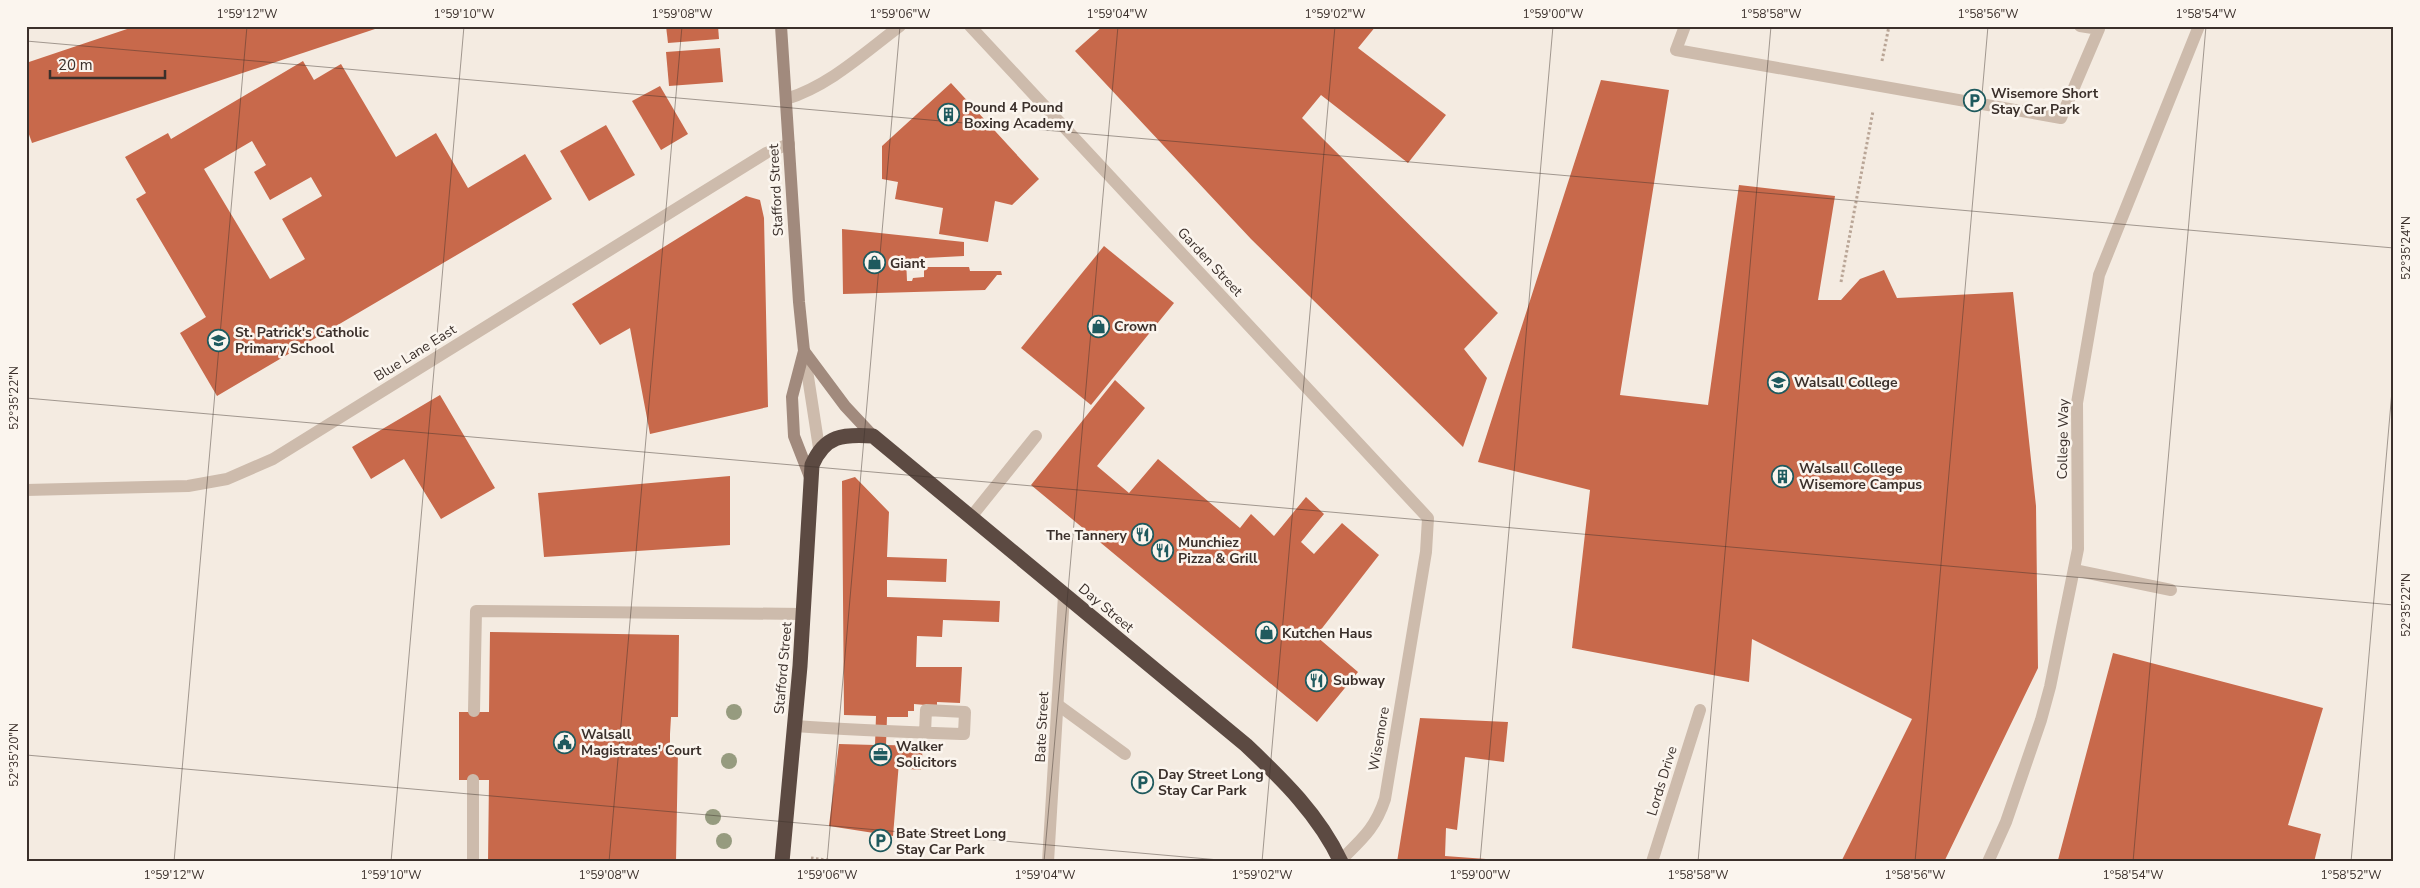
<svg xmlns="http://www.w3.org/2000/svg" width="2420" height="888" viewBox="0 0 2420 888" font-family="'Nunito Sans',sans-serif">
  <style>
    .building { fill: #c8694b; fill-rule: evenodd }
    .lines { fill: none; stroke-linecap: round; stroke-linejoin: round }
    .path { stroke: #b9a596; stroke-width: 3; stroke-dasharray: 2.5 2.5; stroke-linecap: butt }
    .lane { stroke: #cdbbac; stroke-width: 12 }
    .street { stroke: #cdbbac; stroke-width: 12 }
    .secondary { stroke: #a18a7d; stroke-width: 12 }
    .highway { stroke: #5c4a42; stroke-width: 15 }
    .tree { fill: #969b7f }
    .ticks { fill: none; stroke: #3b302b; stroke-width: 1; stroke-opacity: 0.45 }
    .labels { text-anchor: middle; dominant-baseline: central; stroke-width: 5; stroke-linejoin: round; paint-order: stroke }
    .poi-label { font-size: 14px; font-weight: bold; fill: #3b302b; stroke: #fbf5ee; text-anchor: start }
    .street-label { font-size: 14px; fill: #3b302b; stroke: #fbf5ee }
    .neatline { fill: none; stroke: #3b302b; stroke-width: 2 }
    .ticks-label { font-size: 12px; text-anchor: middle; fill: #3b302b }
  </style>
  <rect width="100%" height="100%" fill="#f4ebe1"/>
  <!-- building -->
  <g class="building">
    <path d="M136 26H381V27L32 143 26 126V63Z"/>
    <path d="M666 26H718L719 39 668 43Z"/>
    <path d="M1103 26H1376L1358 48 1446 115 1408 163 1321 95 1302 118 1498 313 1464 349 1487 378 1463 447 1251 239 1075 51Z"/>
    <path d="M720 48 723 82 669 86 666 52Z"/>
    <path d="M303 61 314 80 341 64 396 157 436 133 468 188 525 154 552 199 217 396 180 333 206 317 136 199 146 193 125 157 168 133 171 139ZM252 141 266 165 254 172 270 200 311 177 322 196 282 219 305 259 270 279 204 169Z"/>
    <path d="M1601 80 1669 90 1620 395 1708 405 1739 185 1835 196 1818 300H1841L1860 279 1884 270 1897 298 2013 292 2036 506 2038 668 1944 862H1841L1912 719 1752 639 1749 682 1572 648 1590 490 1478 462Z"/>
    <path d="M951 83 1039 179 1012 205 995 201 988 242 939 234 943 208 895 199 898 182 882 179V146Z"/>
    <path d="M660 86 688 134 661 150 632 101Z"/>
    <path d="M606 125 635 175 589 201 560 151Z"/>
    <path d="M746 196 760 200 764 218 768 407 650 434 630 328 600 345 572 304Z"/>
    <path d="M842 229 964 242V256L906 259 907 281H912L913 278 924 277V267H969L970 271H1001L1002 275H997L985 290 843 294Z"/>
    <path d="M1104 246 1174 303 1091 405 1021 348Z"/>
    <path d="M1115 380 1145 408 1097 466 1129 493 1158 459 1240 528 1251 514 1274 536 1306 497 1324 514 1301 542 1314 554 1342 523 1379 555 1316 636 1358 672 1317 722 1031 485Z"/>
    <path d="M440 395 495 488 441 519 404 459 371 479 352 447Z"/>
    <path d="M730 476V545L544 557 538 493Z"/>
    <path d="M855 477 889 512 887 557 947 559 946 582 887 580V597L1000 601 999 622 943 620 942 637 917 636 916 667H962L960 703 937 702V706L914 704V711H908V717H887L886 745 923 746 921 770 909 769 910 762H899L893 836 829 826 839 744 875 745 876 716 844 715 842 481Z"/>
    <path d="M490 632 679 635 678 717H671L670 734V749H678L676 862H488L489 780H459V712H489Z"/>
    <path d="M2113 653 2323 708 2288 825 2321 834 2314 862H2066L2058 860Z"/>
    <path d="M1420 718 1508 722 1504 762 1465 757 1457 830 1446 828 1445 856 1486 859V862H1397Z"/>
  </g>
  <g class="lines">
    <!-- path -->
    <g class="path">
      <path d="M1882 61 1889 26"/>
      <path d="M1841 282 1873 111"/>
      <path d="M811 858 841 862"/>
    </g>
    <!-- lane -->
    <g class="lane">
      <path d="M1685 26 1676 50 2061 118 2099 29 2080 26"/>
      <path d="M804 351 819 448"/>
      <path d="M971 517 1036 436"/>
      <path d="M2074 570 2171 590"/>
      <path d="M1058 705 1125 754"/>
      <path d="M474 711 476 611 804 614"/>
      <path d="M795 726C851 730 908 732 964 734L965 712 926 710 925 733"/>
      <path d="M473 862V780"/>
      <path d="M1652 862 1700 710"/>
    </g>
    <!-- street -->
    <g class="street">
      <path d="M970 26 1428 518 1426 552 1385 799C1375 829 1362 839 1340 861"/>
      <path d="M786 99C829 86 864 53 900 26"/>
      <path d="M26 490 188 486 227 479 273 459 766 153 789 144"/>
      <path d="M1048 862 1064 595"/>
      <path d="M1988 862 2006 822 2041 720 2050 687 2078 549 2077 403 2099 275 2199 26"/>
    </g>
    <!-- secondary -->
    <g class="secondary">
      <path d="M781 26 799 302 804 351 792 397 794 436 810 477"/>
      <path d="M804 351 845 406 873 436"/>
    </g>
    <!-- highway -->
    <path class="highway" d="M782 862 800 666 812 465C825 435 843 434 873 436L1246 745C1283 780 1319 815 1341 862"/>
  </g>
  <!-- trees -->
  <g class="tree">
    <circle cx="734" cy="712" r="8"/>
    <circle cx="729" cy="761" r="8"/>
    <circle cx="713" cy="817" r="8"/>
    <circle cx="724" cy="841" r="8"/>
  </g>
  <!-- ticks -->
  <path class="ticks" d="M26 41 2394 248M26 59 29 26M26 398 2394 605M26 755 1242 862M174 862 247 26M391 862 464 26M609 862 682 26M827 862 900 26M1044 862 1118 26M1262 862 1335 26M1480 862 1553 26M1698 862 1771 26M1915 862 1988 26M2133 862 2206 26M2351 862 2394 368"/>
  <!-- icons -->
  <defs>
    <symbol id="parking-ring" viewBox="-11 -11 22 22"><circle r="9.5" fill="#fbf5ee" stroke="#1f5a5e" stroke-width="1.5"/><path d="M-3.5-5.5H1a3.5 3.5 0 0 1 0 7H-1V5.5H-3.5ZM-1-3.4V-.6H.8a1.4 1.4 0 0 0 0-2.8Z" fill="#1f5a5e"/></symbol>
    <symbol id="building-ring" viewBox="-11 -11 22 22"><circle r="9.5" fill="#fbf5ee" stroke="#1f5a5e" stroke-width="1.5"/><path d="M-4-6H4V6H1V3H-1V6H-4ZM-2.5-4.3h1.7v1.8h-1.7ZM.8-4.3h1.7v1.8H.8ZM-2.5-1h1.7V.8h-1.7ZM.8-1h1.7V.8H.8Z" fill="#1f5a5e"/></symbol>
    <symbol id="shop-ring" viewBox="-11 -11 22 22"><circle r="9.5" fill="#fbf5ee" stroke="#1f5a5e" stroke-width="1.5"/><path d="M-5-2.5h2.3a2.7 3.5 0 0 1 5.4 0H5L5.5 6h-11ZM-1.5-2.5h3a1.5 2.3 0 0 0-3 0Z" fill="#1f5a5e"/></symbol>
    <symbol id="school-ring" viewBox="-11 -11 22 22"><circle r="9.5" fill="#fbf5ee" stroke="#1f5a5e" stroke-width="1.5"/><path d="M0-5L7-2L0 1L-7-2ZM-4 1L0 2.5L4 1V4Q0 6-4 4Z" fill="#1f5a5e"/></symbol>
    <symbol id="university-ring" viewBox="-11 -11 22 22"><circle r="9.5" fill="#fbf5ee" stroke="#1f5a5e" stroke-width="1.5"/><path d="M0-5L7-2L0 1L-7-2ZM-4 1L0 2.5L4 1V4Q0 6-4 4Z" fill="#1f5a5e"/></symbol>
    <symbol id="restaurant-ring" viewBox="-11 -11 22 22"><circle r="9.5" fill="#fbf5ee" stroke="#1f5a5e" stroke-width="1.5"/><path d="M-5-6h1v4h1v-4h1v4h1v-4h1v5L-1.5 .5V6h-2V.5L-5-1ZM5-6V6H3V1.5H1.5Q1.5-4 5-6Z" fill="#1f5a5e"/></symbol>
    <symbol id="civic-ring" viewBox="-11 -11 22 22"><circle r="9.5" fill="#fbf5ee" stroke="#1f5a5e" stroke-width="1.5"/><path d="M-.6-6.5H3V-4.5H.6V-3L4-1V1h2V6H-6V1h2V-1L-.6-3ZM-1.2 2.5V6h2.4V2.5Z" fill="#1f5a5e"/></symbol>
    <symbol id="office-ring" viewBox="-11 -11 22 22"><circle r="9.5" fill="#fbf5ee" stroke="#1f5a5e" stroke-width="1.5"/><path d="M-6-3h4V-5.5h4V-3h4V5H-6ZM-1-4.5V-3h2v-1.5ZM-6 0V1H6V0Z" fill="#1f5a5e"/></symbol>
  </defs>
  <g fill-rule="evenodd">
    <use href="#parking-ring" x="1962" y="88" width="25" height="25"/>
    <use href="#building-ring" x="936" y="102" width="25" height="25"/>
    <use href="#shop-ring" x="862" y="250" width="25" height="25"/>
    <use href="#shop-ring" x="1086" y="314" width="25" height="25"/>
    <use href="#school-ring" x="206" y="328" width="25" height="25"/>
    <use href="#university-ring" x="1766" y="370" width="25" height="25"/>
    <use href="#building-ring" x="1770" y="464" width="25" height="25"/>
    <use href="#restaurant-ring" x="1130" y="522" width="25" height="25"/>
    <use href="#restaurant-ring" x="1150" y="538" width="25" height="25"/>
    <use href="#shop-ring" x="1254" y="620" width="25" height="25"/>
    <use href="#restaurant-ring" x="1304" y="668" width="25" height="25"/>
    <use href="#civic-ring" x="552" y="730" width="25" height="25"/>
    <use href="#office-ring" x="868" y="742" width="25" height="25"/>
    <use href="#parking-ring" x="1130" y="770" width="25" height="25"/>
    <use href="#parking-ring" x="868" y="828" width="25" height="25"/>
  </g>
  <g class="labels">
    <!-- poi labels -->
    <g class="poi-label">
      <text x="1991" y="93">Wisemore Short<tspan x="1991" dy="16">Stay Car Park</tspan></text>
      <text x="964" y="107">Pound 4 Pound<tspan x="964" dy="16">Boxing Academy</tspan></text>
      <text x="890" y="263">Giant</text>
      <text x="1114" y="326">Crown</text>
      <text x="235" y="332">St. Patrick's Catholic<tspan x="235" dy="16">Primary School</tspan></text>
      <text x="1794" y="382">Walsall College</text>
      <text x="1799" y="468">Walsall College<tspan x="1799" dy="16">Wisemore Campus</tspan></text>
      <text x="1127" y="535" text-anchor="end">The Tannery</text>
      <text x="1178" y="542">Munchiez<tspan x="1178" dy="16">Pizza &amp; Grill</tspan></text>
      <text x="1282" y="633">Kutchen Haus</text>
      <text x="1333" y="680">Subway</text>
      <text x="581" y="734">Walsall<tspan x="581" dy="16">Magistrates' Court</tspan></text>
      <text x="896" y="746">Walker<tspan x="896" dy="16">Solicitors</tspan></text>
      <text x="1158" y="774">Day Street Long<tspan x="1158" dy="16">Stay Car Park</tspan></text>
      <text x="896" y="833">Bate Street Long<tspan x="896" dy="16">Stay Car Park</tspan></text>
    </g>
    <!-- street labels -->
    <g class="street-label">
      <text transform="translate(776 190) rotate(-93)">Stafford Street</text>
      <text transform="translate(1210 262) rotate(47)">Garden Street</text>
      <text transform="translate(415 353) rotate(-32)">Blue Lane East</text>
      <text transform="translate(2063 439) rotate(-89)">College Way</text>
      <text transform="translate(1106 608) rotate(40)">Day Street</text>
      <text transform="translate(783 668) rotate(-85)">Stafford Street</text>
      <text transform="translate(1042 727) rotate(-87)">Bate Street</text>
      <text transform="translate(1379 739) rotate(-80)">Wisemore</text>
      <text transform="translate(1662 781) rotate(-73)">Lords Drive</text>
    </g>
  </g>
  <!-- border -->
  <rect width="2420" height="888" fill="none" stroke="#fbf5ee" stroke-width="55"/>
  <!-- scale -->
  <path d="M50 70v8h115v-8" fill="none" stroke="#3b302b" stroke-width="2.5"/>
  <text x="58" y="70" font-size="15" fill="#3b302b" stroke="#fbf5ee" stroke-width="4" paint-order="stroke">20 m</text>
  <rect x="28" y="28" width="2364" height="832" class="neatline"/>
  <g class="ticks-label">
    <text x="247" y="18">1°59'12"W</text>
    <text x="464" y="18">1°59'10"W</text>
    <text x="682" y="18">1°59'08"W</text>
    <text x="900" y="18">1°59'06"W</text>
    <text x="1117" y="18">1°59'04"W</text>
    <text x="1335" y="18">1°59'02"W</text>
    <text x="1553" y="18">1°59'00"W</text>
    <text x="1771" y="18">1°58'58"W</text>
    <text x="1988" y="18">1°58'56"W</text>
    <text x="2206" y="18">1°58'54"W</text>
    <text transform="translate(2406 248) rotate(-90)" y="4">52°35'24"N</text>
    <text transform="translate(14 398) rotate(-90)" y="4">52°35'22"N</text>
    <text transform="translate(2406 605) rotate(-90)" y="4">52°35'22"N</text>
    <text transform="translate(14 755) rotate(-90)" y="4">52°35'20"N</text>
    <text x="174" y="879">1°59'12"W</text>
    <text x="391" y="879">1°59'10"W</text>
    <text x="609" y="879">1°59'08"W</text>
    <text x="827" y="879">1°59'06"W</text>
    <text x="1045" y="879">1°59'04"W</text>
    <text x="1262" y="879">1°59'02"W</text>
    <text x="1480" y="879">1°59'00"W</text>
    <text x="1698" y="879">1°58'58"W</text>
    <text x="1915" y="879">1°58'56"W</text>
    <text x="2133" y="879">1°58'54"W</text>
    <text x="2351" y="879">1°58'52"W</text>
  </g>
</svg>
